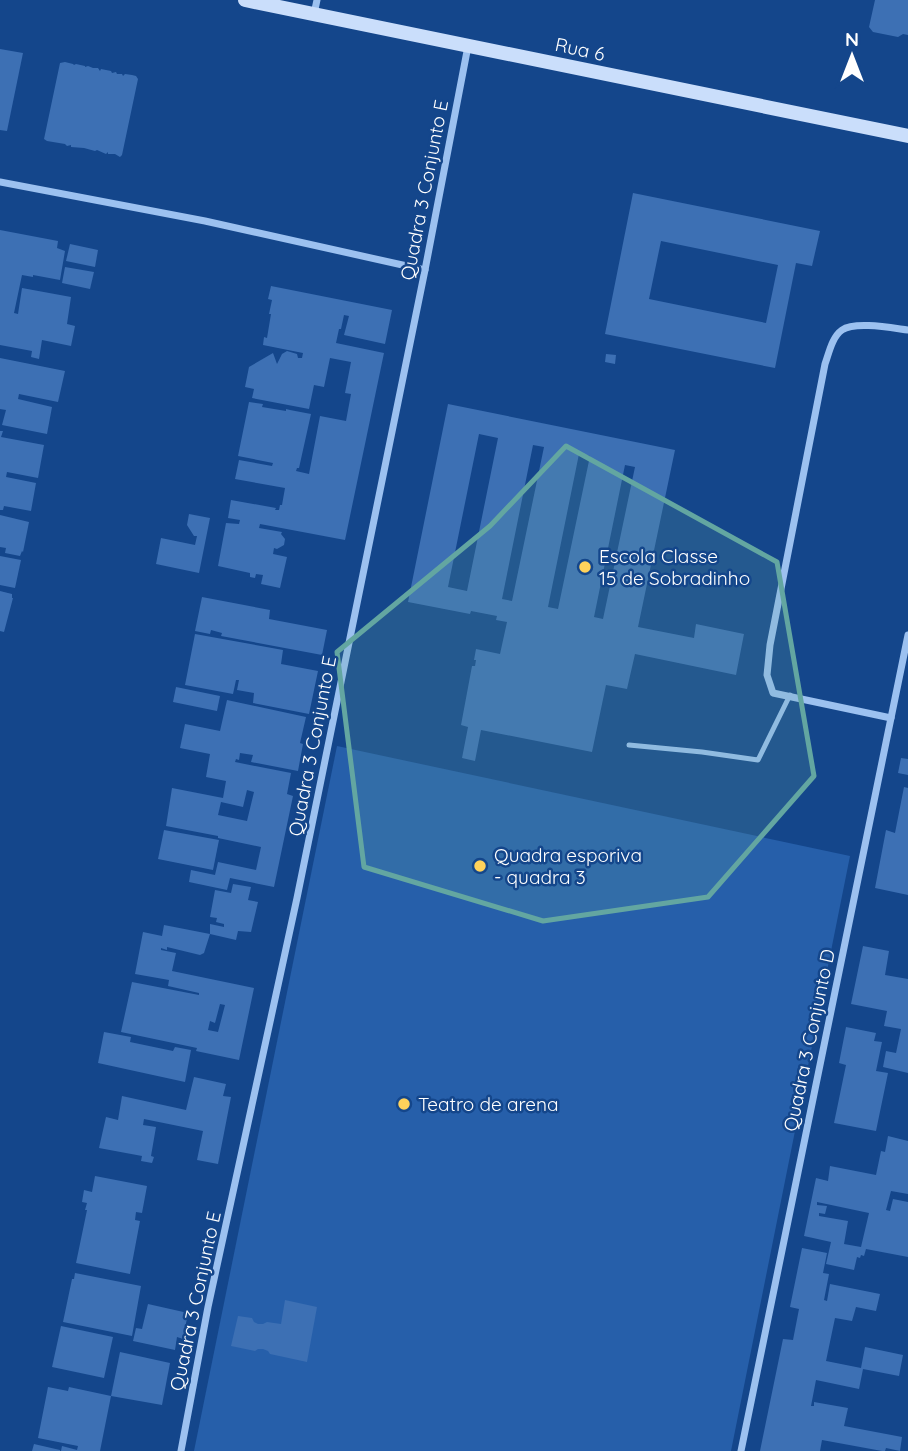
<svg xmlns="http://www.w3.org/2000/svg" width="908" height="1451" viewBox="0 0 908 1451" font-family="Quicksand,sans-serif">
  <style>
    .green { fill: #265faa }
    .building { fill: #3d70b4; fill-rule: evenodd }
    .lines { fill: none; stroke-linecap: round; stroke-linejoin: round }
    .lane { stroke: #9cc1f0; stroke-width: 5 }
    .street { stroke: #9cc1f0; stroke-width: 7 }
    .secondary { stroke: #cadefb; stroke-width: 14 }
    .marked { fill: #63a6a1; fill-opacity: 0.2; stroke: #63a6a1; stroke-width: 5; stroke-linejoin: round }
    .poi-dot { fill: #ffd25b; stroke: #14468b; stroke-width: 2.5 }
    .labels { text-anchor: middle; dominant-baseline: central; stroke-width: 5; stroke-linejoin: round; paint-order: stroke }
    .street-label { font-size: 19px; fill: #fff; stroke: #14468b }
    .poi-label { font-size: 19px; fill: #fff; stroke: #14468b; text-anchor: start }
  </style>
  <rect width="100%" height="100%" fill="#14468b"/>
  <!-- green -->
  <path class="green" d="M337 746 850 856 731 1451H194Z"/>
  <!-- building -->
  <g class="building">
    <path d="M875 0H908V35L903 34 898 37 873 32 869 27Z"/>
    <path d="M0 49 23 53 7 131 0 130Z"/>
    <path d="M65 62 73 64 74 65 76 64 85 66V67L88 66 93 68H98L100 71 101 69 111 71 112 73 116 72 117 74H122L123 76 125 74 132 75 136 76 138 79 122 155 120 157 115 154H108V152L106 154 97 150 95 151 84 148 71 147V145L67 146 65 144 47 141 44 139 60 63Z"/>
    <path d="M633 193 820 231 812 266 796 263 775 368 605 334ZM661 241 778 265 766 323 649 299Z"/>
    <path d="M0 230 58 241 57 248 65 251 60 280 33 275V277L22 275 14 313 18 314 22 288 71 297 67 324 75 326 71 346 42 340 39 359 31 357 32 351 0 345Z"/>
    <path d="M70 244 98 250 95 267 66 261Z"/>
    <path d="M65 267 94 272 90 289 62 283Z"/>
    <path d="M271 286 392 310 385 344 344 335 349 316 344 315 341 329H339L336 343 384 353 345 540 260 524 259 528 282 532 281 534 285 539 284 545 277 549 274 548 273 554 287 557 280 588 261 584 263 575 256 574 255 578 250 577V573L218 566 226 523 239 524 240 520 228 518 231 500 276 508 275 510H279L280 505H282L285 488 235 479 239 460 272 466 273 463 238 456 249 402 263 404 262 407 286 411V409L290 410 311 414 299 468H297L296 471 309 474 320 416 346 421 351 394 345 393 351 362 330 358 324 387 314 385 309 409 252 398 254 389 245 387 249 367 273 353 277 364 282 354 287 351 297 354 298 358H302L303 353 263 345 264 337 267 338 271 314H269L272 300 268 299Z"/>
    <path d="M606 354 616 355 615 364 605 362Z"/>
    <path d="M0 358 65 371 58 402 19 394 18 399 52 407 47 434 2 425 6 410 0 409Z"/>
    <path d="M448 404 675 450 638 627 694 638 696 624 744 634 736 675 635 654 627 689 606 685 592 752 481 730 475 761 462 758 468 727 461 725 472 666H475L476 660H474L476 649 500 654 507 622 496 620 497 616 471 611 470 614 408 602ZM479 434 498 438 467 591 448 587ZM533 445 544 447 512 601 502 599ZM579 454 590 456 558 609 548 607ZM625 465 635 467 603 619 594 617Z"/>
    <path d="M0 431H3L1 437 44 445 38 478 7 472 6 477 36 483 31 511 4 506 3 510H0Z"/>
    <path d="M189 514 210 518 199 573 156 564 161 538 195 545 197 536H194L187 525Z"/>
    <path d="M0 515 29 522 23 552 22 551 20 556 5 553 6 548 0 547Z"/>
    <path d="M0 556 21 560 15 588 0 585Z"/>
    <path d="M0 591 12 594V598H13L4 632 0 631Z"/>
    <path d="M202 597 270 610 269 619 327 630 322 655 221 636 222 633 211 630 210 634 195 631Z"/>
    <path d="M195 634 283 650 281 664 318 671 309 714 253 703 254 693 237 690 239 680H236L233 694 185 685Z"/>
    <path d="M176 687 220 696 217 711 173 702Z"/>
    <path d="M227 700 306 717 300 743 303 744 298 771 251 762 253 755 240 753 239 760 236 759 235 762 291 773 287 794 293 796 274 887 230 878 227 890 189 882 191 870 215 875 218 862 256 870 261 847 218 838V836L166 826 172 788 223 798 226 781 206 777 210 754 180 748 185 724 220 731ZM247 790 254 792 247 821 218 815 221 802 243 807Z"/>
    <path d="M901 758 908 759V775L898 773Z"/>
    <path d="M904 787 908 788V895L875 888 886 830 895 833Z"/>
    <path d="M164 830 219 840 213 870 158 859Z"/>
    <path d="M233 884 251 887 248 900 258 902 251 932 238 931 236 940 210 934 204 953 200 955 167 947V950L161 948V950L176 953 172 971 254 988 239 1060 196 1051 197 1048 121 1032 132 982 199 995V993L168 986 169 980 135 974 143 932 162 936 164 925 210 934V924L224 927V924L216 922 217 918 210 917 215 890 231 893ZM220 1004 225 1005 218 1032 208 1030 210 1021 215 1023Z"/>
    <path d="M863 946 889 951 885 975 908 979V1073L883 1067 886 1051 896 1053 901 1029 884 1026 887 1011 851 1004Z"/>
    <path d="M846 1027 876 1033 874 1041 882 1042 876 1071 888 1073 876 1131 834 1123 846 1065 839 1063Z"/>
    <path d="M104 1032 131 1037 130 1042 173 1051 175 1047 191 1050 185 1082 98 1063Z"/>
    <path d="M194 1077 226 1084 223 1096 231 1097 218 1164 197 1160 203 1131 144 1119 143 1125 156 1127 151 1156 154 1157 152 1163 141 1161 142 1156 99 1148 106 1117 118 1120 122 1096 186 1110Z"/>
    <path d="M888 1136 908 1141V1194L891 1191 886 1210 890 1211 893 1199 908 1202V1257L866 1249 864 1256 861 1255 860 1258 857 1257 854 1270 826 1264 831 1242 804 1236 816 1178 828 1181 830 1166 876 1175 881 1151 885 1152ZM817 1202 869 1213 861 1247 844 1244 848 1221 819 1216V1213L825 1214 827 1206 817 1205Z"/>
    <path d="M95 1176 147 1186 142 1213 136 1212 135 1220 140 1221 130 1274 76 1263 87 1210H85L87 1203 82 1202 84 1190 92 1192Z"/>
    <path d="M802 1248 827 1253 823 1273 829 1274 824 1300 827 1301 830 1284 880 1294 876 1311 856 1307 852 1321 835 1318 826 1361 861 1368 865 1347 903 1355 899 1376 863 1369 859 1389 816 1380 811 1406H814V1402L848 1408 844 1426 902 1437 900 1451 886 1448 885 1451H882L822 1440 820 1451H760L783 1339 793 1340 799 1309 790 1307Z"/>
    <path d="M75 1273 141 1286 132 1336 63 1322 72 1279H74Z"/>
    <path d="M285 1300 317 1307 307 1362 270 1354 268 1351 263 1349H258L255 1351 231 1346 238 1316 252 1318 254 1322 258 1324H263L267 1322 281 1324Z"/>
    <path d="M148 1304 188 1313 183 1339 177 1337 175 1350 133 1341 136 1328 142 1329Z"/>
    <path d="M61 1326 113 1337 104 1378 52 1367Z"/>
    <path d="M120 1352 170 1363 162 1405 111 1396Z"/>
    <path d="M48 1387 68 1391 69 1387 111 1396 100 1451H61L62 1446 77 1450 78 1446 38 1438Z"/>
    <path d="M34 1444 60 1450V1451H32Z"/>
  </g>
  <g class="lines">
    <!-- lane -->
    <path class="lane" d="M629 745 702 752 758 760 790 695"/>
    <!-- street -->
    <g class="street">
      <path d="M314 14 317 0"/>
      <path d="M0 182 205 221 425 270"/>
      <path d="M891 718 773 693 767 675 770 645 825 364C829 353 832 337 842 330 855 321 892 328 908 330"/>
      <path d="M181 1451 208 1307 297 898 425 270 468 46"/>
      <path d="M741 1451 908 635"/>
    </g>
    <!-- secondary -->
    <path class="secondary" d="M245 0 908 136"/>
  </g>
  <!-- marked area -->
  <path class="marked" d="M566 446 777 562 814 776 708 897 543 921 364 867 337 652 490 526Z"/>
  <!-- markers -->
  <g class="poi-dot">
    <circle cx="585" cy="567" r="7"/>
    <circle cx="480" cy="866" r="7"/>
    <circle cx="404" cy="1104" r="7"/>
  </g>
  <g class="labels">
    <!-- street labels -->
    <g class="street-label">
      <text transform="translate(580 49) rotate(12)">Rua 6</text>
      <text transform="translate(424 190) rotate(-79)">Quadra 3 Conjunto E</text>
      <text transform="translate(312 746) rotate(-79)">Quadra 3 Conjunto E</text>
      <text transform="translate(809 1040) rotate(-78)">Quadra 3 Conjunto D</text>
      <text transform="translate(195 1301) rotate(-78)">Quadra 3 Conjunto E</text>
    </g>
    <!-- poi labels -->
    <g class="poi-label">
      <text x="599" y="556">Escola Classe<tspan x="599" dy="22">15 de Sobradinho</tspan></text>
      <text x="494" y="855">Quadra esporiva<tspan x="494" dy="22">- quadra 3</tspan></text>
      <text x="418" y="1104">Teatro de arena</text>
    </g>
  </g>
  <!-- north arrow -->
  <g transform="translate(852 56)" stroke="#14468b" stroke-width="5" paint-order="stroke">
  <path d="M0-5L12 26L0 18L-12 26Z" fill="#ffffff"/>
  <text y="-10" font-size="19" font-weight="bold" text-anchor="middle" fill="#ffffff">N</text>
  </g>
</svg>
